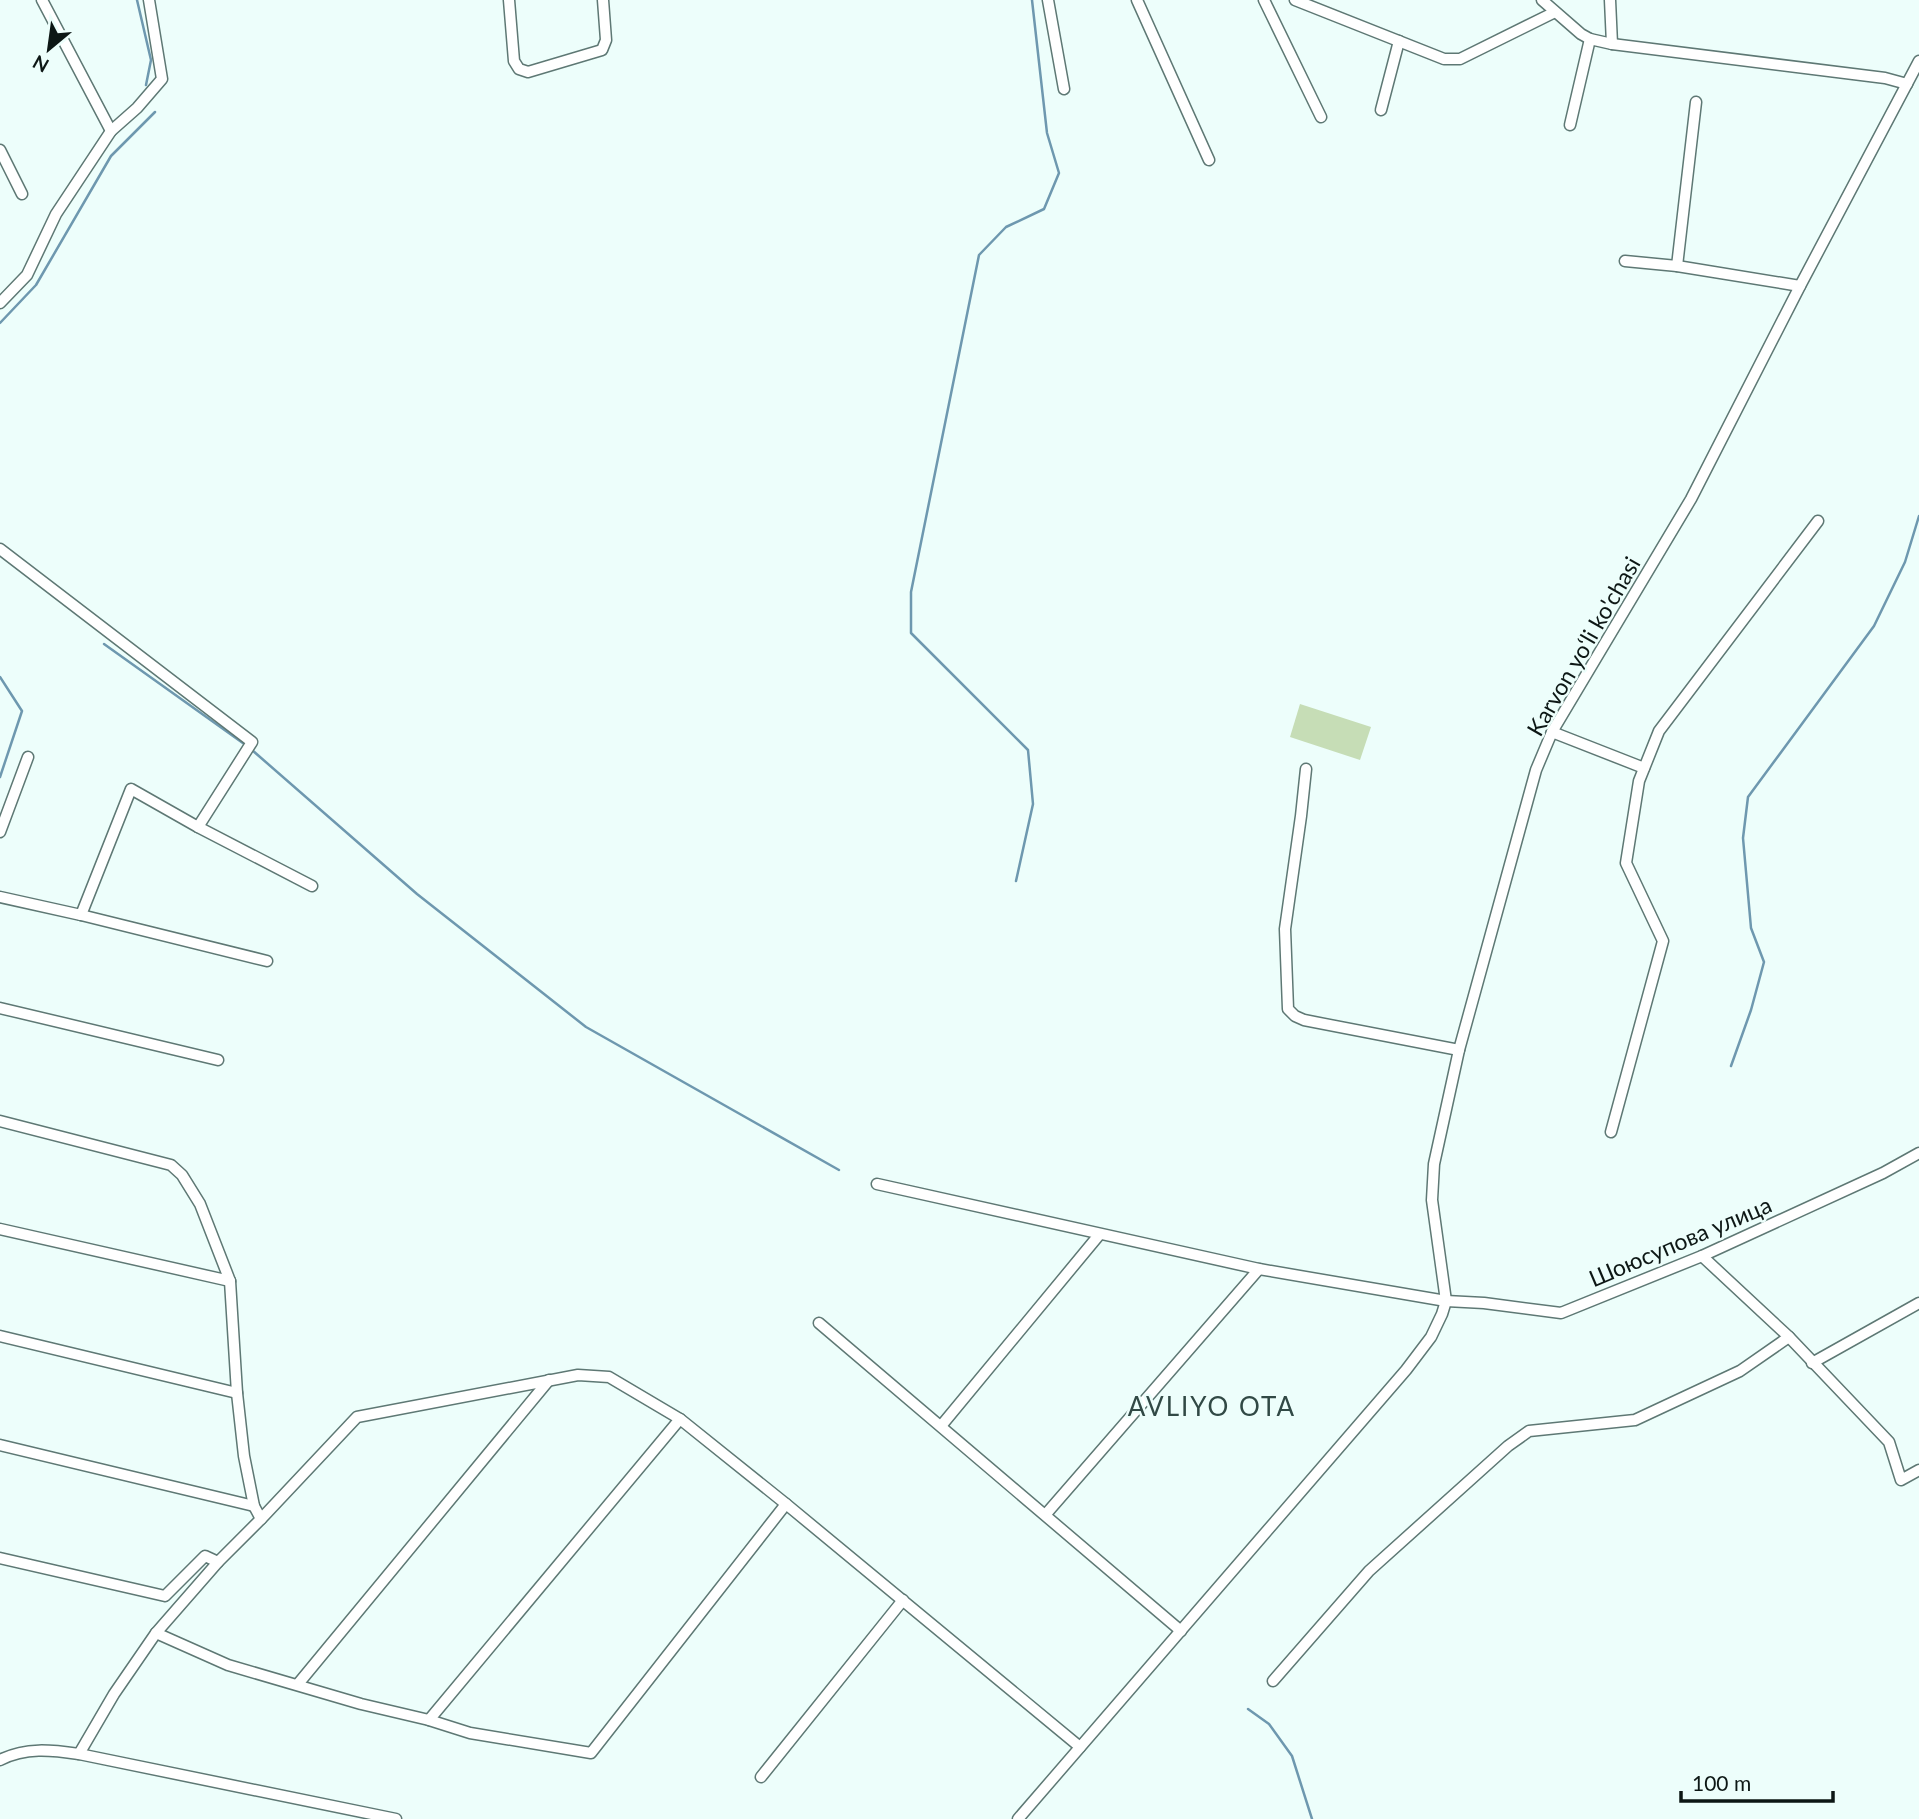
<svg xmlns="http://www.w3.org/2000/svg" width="1919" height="1819" viewBox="0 0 1919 1819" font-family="Lato,sans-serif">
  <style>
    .pitch { fill: #c6ddb6 }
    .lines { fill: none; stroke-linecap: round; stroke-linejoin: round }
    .stream { stroke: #6e98af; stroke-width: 2.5 }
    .minor-casing { stroke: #5e7874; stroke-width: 13 }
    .minor { stroke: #fff; stroke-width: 10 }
    .labels { text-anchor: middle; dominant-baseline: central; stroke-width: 5; stroke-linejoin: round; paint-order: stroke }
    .street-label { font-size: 23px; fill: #0d1715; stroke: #edfefb }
    .quarter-label { font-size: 26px; letter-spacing: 2px; fill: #314945; stroke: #edfefb }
  </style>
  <rect width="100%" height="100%" fill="#edfefb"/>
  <!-- pitch -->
  <path class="pitch" d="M1300 704 1371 727 1360 760 1290 737Z"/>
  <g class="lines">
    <!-- stream -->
    <g class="stream">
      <path d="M137 0 151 60 146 85"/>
      <path d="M0 323 36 285 111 156 155 112"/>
      <path d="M104 644 247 746"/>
      <path d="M0 677 22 711 0 777"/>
      <path d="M252 750 417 894 586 1027 839 1170"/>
      <path d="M1016 881 1033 804 1028 750 911 633V592L979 255 1006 227 1044 209 1059 173 1047 133 1032 0"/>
      <path d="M1731 1066 1751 1010 1764 962 1751 928 1743 838 1748 797 1874 626 1905 562 1919 516"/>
      <path d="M1248 1709 1269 1724 1292 1756 1312 1819"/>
    </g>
    <defs>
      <g id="minor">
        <path d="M42 0 111 131"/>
        <path d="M509 0 514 61 519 69 528 72 602 50 606 40 603 0"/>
        <path d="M1048 0 1064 89"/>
        <path d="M1137 0 1209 160"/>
        <path d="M1264 0 1321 117"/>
        <path d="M1295 0 1444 59H1460L1555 12"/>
        <path d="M1542 0 1581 34 1590 39 1612 44 1885 78 1907 84"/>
        <path d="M1610 0 1612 44"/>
        <path d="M1381 110 1399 41"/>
        <path d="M1570 125 1590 39"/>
        <path d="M0 150 22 194"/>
        <path d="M1625 261 1677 266 1800 286"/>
        <path d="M1677 266 1696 102"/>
        <path d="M0 303 27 275 56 214 111 131 137 108 162 79 149 0"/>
        <path d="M0 549 252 742 198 827"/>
        <path d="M1552 732 1644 768"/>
        <path d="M1306 769 1301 816 1285 929 1288 1009 1295 1016 1304 1020 1459 1050"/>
        <path d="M0 832 28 757"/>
        <path d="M0 897 81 915 267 961"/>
        <path d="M81 915 131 789 198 827 312 886"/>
        <path d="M0 1008 218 1060"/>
        <path d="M0 1121 171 1165 182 1175 200 1204 230 1281 237 1393 244 1456 254 1506 261 1519"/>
        <path d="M1611 1132 1663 941 1626 863 1639 781 1659 731 1818 521"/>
        <path d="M877 1184 1259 1269 1446 1301 1484 1303 1561 1313 1702 1256 1883 1173 1919 1153"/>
        <path d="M0 1229 230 1281"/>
        <path d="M1702 1256 1789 1337 1889 1442 1901 1480 1919 1470"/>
        <path d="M819 1323 1181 1631"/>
        <path d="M0 1336 237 1393"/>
        <path d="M1812 1363 1919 1303"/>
        <path d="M941 1426 1099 1235"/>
        <path d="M0 1445 254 1506"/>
        <path d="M1046 1514 1259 1269"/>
        <path d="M0 1558 165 1596 205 1556 218 1562"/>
        <path d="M156 1633 228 1665 361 1704 429 1720 470 1733 591 1753 786 1504"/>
        <path d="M1273 1681 1369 1571 1508 1446 1529 1431 1635 1420 1740 1371 1789 1337"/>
        <path d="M298 1684 549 1380"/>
        <path d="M429 1720 680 1419"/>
        <path d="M79 1754 114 1694 156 1633 218 1562 261 1519 357 1417 578 1375 609 1377 680 1419 786 1504 1080 1747"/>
        <path d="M0 1760C26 1747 51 1750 79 1754L396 1819"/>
        <path d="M761 1777 903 1600"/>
        <path d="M1018 1819 1406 1370 1431 1337 1442 1314 1446 1301 1432 1200 1434 1164 1459 1050 1536 770 1552 732 1691 499 1800 286 1919 61"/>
      </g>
    </defs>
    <!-- minor casing -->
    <use href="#minor" class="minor-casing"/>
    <!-- minor -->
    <use href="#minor" class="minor"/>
  </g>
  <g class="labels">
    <!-- street labels -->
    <g class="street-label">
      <text transform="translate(1583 646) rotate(-60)">Karvon yo‘li ko'chasi</text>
      <text transform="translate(1680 1241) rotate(-23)">Шоюсупова улица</text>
    </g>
    <!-- quarter labels -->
    <g class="quarter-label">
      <text x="1212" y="1406">AVLIYO OTA</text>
    </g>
  </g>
  <!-- north arrow -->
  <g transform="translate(49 49) rotate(209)" stroke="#edfefb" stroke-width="5" paint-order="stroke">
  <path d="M0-5L12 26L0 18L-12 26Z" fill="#0d1715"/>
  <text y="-10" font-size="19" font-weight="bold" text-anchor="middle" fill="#0d1715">N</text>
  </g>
  <!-- scale -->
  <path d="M1681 1791v10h152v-10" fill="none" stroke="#0d1715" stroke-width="3.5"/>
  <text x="1692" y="1791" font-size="21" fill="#0d1715" stroke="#edfefb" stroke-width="5" paint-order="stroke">100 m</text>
</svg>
